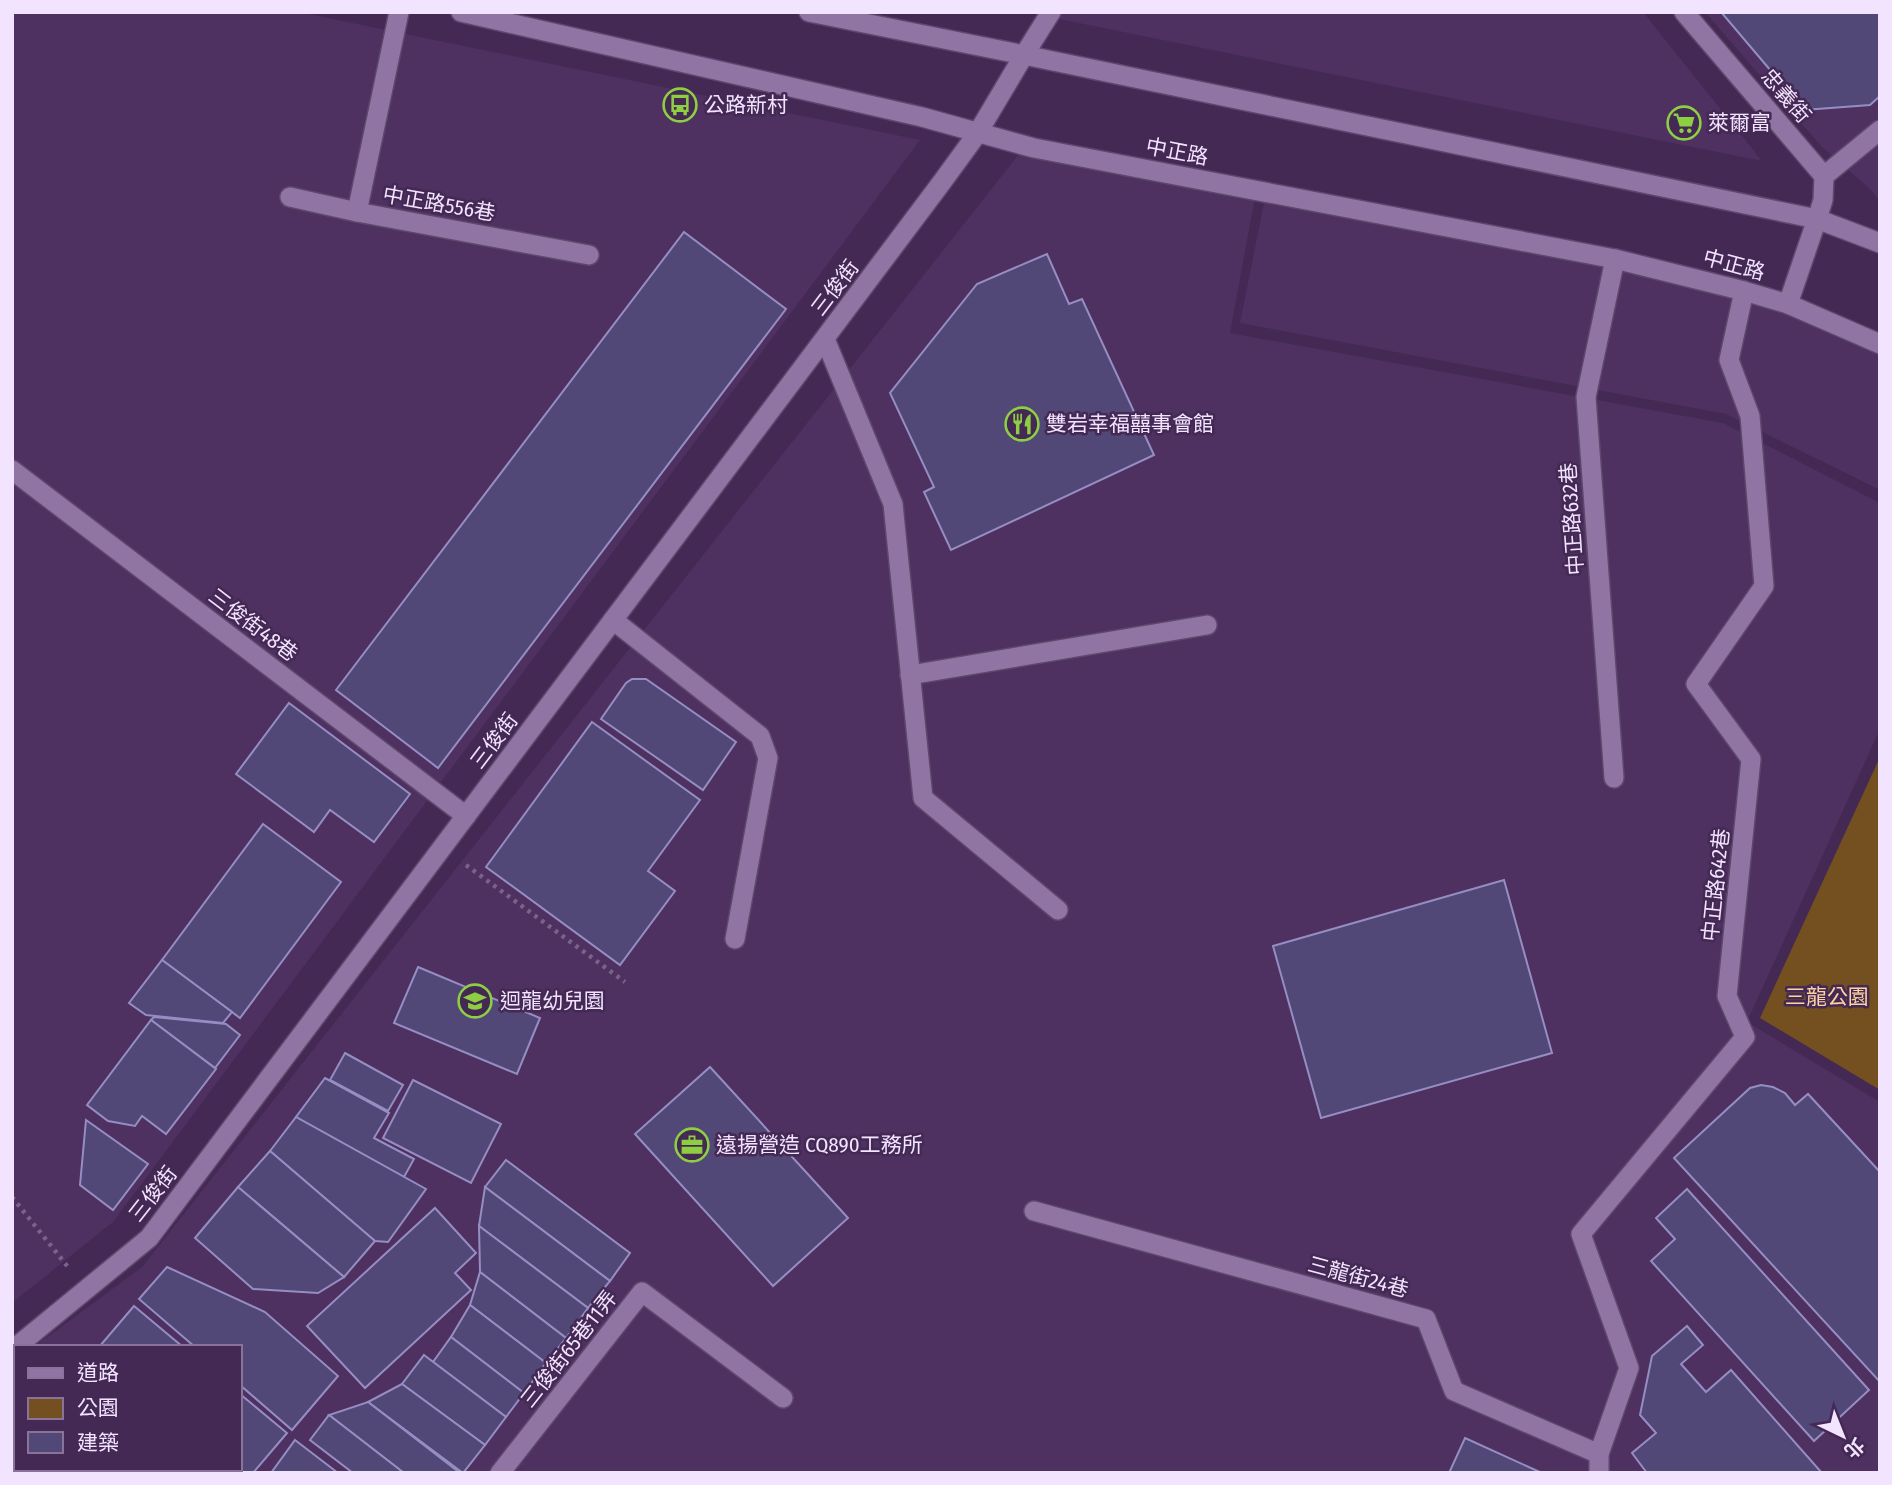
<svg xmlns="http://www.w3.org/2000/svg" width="1892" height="1485" viewBox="0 0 1892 1485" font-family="'Fira Sans Condensed','Noto Sans TC',sans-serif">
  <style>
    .built { fill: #4e3061 }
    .green { fill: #745020 }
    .building { fill: #514878; stroke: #968ec3; stroke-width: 2 }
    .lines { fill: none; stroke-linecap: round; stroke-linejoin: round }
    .service-casing { stroke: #5d476b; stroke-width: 22 }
    .minor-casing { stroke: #5d476b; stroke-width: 22 }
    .tertiary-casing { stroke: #5d476b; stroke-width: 22 }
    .secondary-casing { stroke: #5d476b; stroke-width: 22 }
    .path { stroke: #796389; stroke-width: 4.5; stroke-dasharray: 3.5 5; stroke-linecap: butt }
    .service { stroke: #9074a4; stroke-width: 19 }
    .minor { stroke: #9074a4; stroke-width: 19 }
    .tertiary { stroke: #9074a4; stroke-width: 19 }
    .secondary { stroke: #9074a4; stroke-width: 19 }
    .labels { text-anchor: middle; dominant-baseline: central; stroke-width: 5; stroke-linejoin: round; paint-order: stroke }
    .street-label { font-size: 21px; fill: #f2e3fe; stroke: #432954 }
    .poi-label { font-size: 21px; fill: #f2e3fe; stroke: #432954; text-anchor: start }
    .park-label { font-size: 21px; fill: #fed3a1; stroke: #432954 }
  </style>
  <rect width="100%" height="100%" fill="#432954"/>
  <!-- built -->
  <g class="built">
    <path d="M12 12H299L920 140 113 1222 12 1303Z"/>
    <path d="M1024 12H1643L1762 161Z"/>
    <path d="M1705 12H1880V202L1871 190 1821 146Z"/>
    <path d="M1023 149 1256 192 1230 333 1723 423 1880 503V729L1747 1022 1880 1102V1473H12V1363L16 1361V1469H240V1347H34L142 1267Z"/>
    <path d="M1264 203 1784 300 1880 346V490L1726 414 1240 323Z"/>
  </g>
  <!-- green -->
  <path class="green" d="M1880 757V1090L1760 1018Z"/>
  <!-- building -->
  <g class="building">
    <path d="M1721 12H1880V96L1870 105 1804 110Z"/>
    <path d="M684 232 786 309 438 768 336 690Z"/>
    <path d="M1047 254 1069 304 1082 299 1154 455 951 550 924 492 934 487 890 393 977 284Z"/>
    <path d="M632 679H646L736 742 703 790 601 719 626 683Z"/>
    <path d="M289 703 410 794 374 842 330 810 314 832 236 774Z"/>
    <path d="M592 722 700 800 648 871 675 891 620 965 486 867Z"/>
    <path d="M263 824 341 882 240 1018 162 960Z"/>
    <path d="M1504 880 1552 1053 1321 1118 1273 946Z"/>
    <path d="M162 960 232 1012 223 1023 146 1015 129 1003Z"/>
    <path d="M418 967 540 1018 517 1074 394 1023Z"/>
    <path d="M154 1017 226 1024 240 1035 215 1068 151 1020Z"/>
    <path d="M151 1020 216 1069 166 1134 142 1116 135 1126 108 1121 87 1105Z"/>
    <path d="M345 1053 403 1085 388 1111 330 1080Z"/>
    <path d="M710 1067 848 1218 773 1286 635 1134Z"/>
    <path d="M325 1078 389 1113 374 1138 414 1159 404 1177 296 1117Z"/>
    <path d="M413 1080 501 1124 471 1183 383 1138Z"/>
    <path d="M1761 1085 1773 1087 1785 1093 1795 1105 1808 1094 1880 1172V1382L1674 1158 1750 1088Z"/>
    <path d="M296 1117 426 1189 388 1242 375 1241 270 1151Z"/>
    <path d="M86 1120 148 1164 113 1210 80 1185Z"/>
    <path d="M270 1151 375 1241 344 1277 238 1187Z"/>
    <path d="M506 1160 630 1253 610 1281 485 1187Z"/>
    <path d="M238 1187 344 1277 318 1293 253 1289 195 1238Z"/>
    <path d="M485 1187 610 1281 588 1308 479 1226Z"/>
    <path d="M1687 1189 1869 1390 1814 1441 1651 1261 1675 1239 1656 1218Z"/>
    <path d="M435 1208 476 1253 455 1273 471 1290 365 1388 307 1326Z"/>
    <path d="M479 1226 588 1308 566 1338 480 1272Z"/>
    <path d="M167 1267 265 1312 338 1376 292 1430 240 1385V1347H195L139 1299Z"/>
    <path d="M480 1272 566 1338 546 1363 470 1305Z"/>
    <path d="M470 1305 546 1363 524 1393 451 1337Z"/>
    <path d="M134 1306 183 1347H99Z"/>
    <path d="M1687 1326 1703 1345 1681 1364 1706 1392 1731 1370 1822 1473H1647L1632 1453 1656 1433 1640 1415 1652 1356Z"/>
    <path d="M451 1337 524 1393 506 1417 433 1362Z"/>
    <path d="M424 1355 506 1417 485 1445 402 1384Z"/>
    <path d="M402 1384 485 1445 463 1473 368 1402Z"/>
    <path d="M240 1394 287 1433 253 1473H237L233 1469H240Z"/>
    <path d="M368 1402 460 1473H404L329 1415Z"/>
    <path d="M329 1415 404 1473H353L310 1440Z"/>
    <path d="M1465 1438 1542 1473H1449Z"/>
    <path d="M295 1440 338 1473H271Z"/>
    <path d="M33 1469H113L117 1473H38Z"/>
    <path d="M121 1469H199L196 1473H125Z"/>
  </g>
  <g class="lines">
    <defs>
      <g id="service">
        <path d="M1024 55 1051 12"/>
        <path d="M290 197 357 212 589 255"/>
        <path d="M357 212 399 12"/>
        <path d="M825 339 893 504 923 798 1058 910"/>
        <path d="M12 470 466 816"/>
        <path d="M613 620 760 736 768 758 735 939"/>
        <path d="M910 675 1207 625"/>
        <path d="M1614 778 1586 397 1615 259"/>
        <path d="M1034 1211 1426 1319 1454 1391 1599 1454V1473"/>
        <path d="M1599 1454 1629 1368 1581 1234 1745 1037 1727 996 1751 759 1696 684 1764 586 1750 416 1729 360 1744 291"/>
        <path d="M500 1473 642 1292 783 1398"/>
      </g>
      <g id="minor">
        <path d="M1684 12 1824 176 1823 200 1817 219"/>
        <path d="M1824 176 1880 130"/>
      </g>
      <path id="tertiary" d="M16 1347 149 1238 942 182 977 134"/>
      <g id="secondary">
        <path d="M461 12 922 117 1034 148 1615 259 1744 291 1788 304 1880 344"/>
        <path d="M809 12 1024 55 1817 219 1880 243"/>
        <path d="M977 134 1024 55"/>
        <path d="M1788 304 1817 219"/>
      </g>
    </defs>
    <!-- service casing -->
    <use href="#service" class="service-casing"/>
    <!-- minor casing -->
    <use href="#minor" class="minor-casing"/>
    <!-- tertiary casing -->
    <use href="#tertiary" class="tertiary-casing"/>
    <!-- secondary casing -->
    <use href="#secondary" class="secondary-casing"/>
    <!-- path -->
    <g class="path">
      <path d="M466 865 625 982"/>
      <path d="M12 1197 68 1267"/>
    </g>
    <!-- service -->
    <use href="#service" class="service"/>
    <!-- minor -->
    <use href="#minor" class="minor"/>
    <!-- tertiary -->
    <use href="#tertiary" class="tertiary"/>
    <!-- secondary -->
    <use href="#secondary" class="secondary"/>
  </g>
  <!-- icons -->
  <defs>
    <symbol id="bus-ring" viewBox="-11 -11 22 22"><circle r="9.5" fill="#432954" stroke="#8ece43" stroke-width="1.5"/><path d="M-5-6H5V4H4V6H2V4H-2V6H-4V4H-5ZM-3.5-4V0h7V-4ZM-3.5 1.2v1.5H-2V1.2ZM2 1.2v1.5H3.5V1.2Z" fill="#8ece43"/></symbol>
    <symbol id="supermarket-ring" viewBox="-11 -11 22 22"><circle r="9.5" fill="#432954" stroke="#8ece43" stroke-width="1.5"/><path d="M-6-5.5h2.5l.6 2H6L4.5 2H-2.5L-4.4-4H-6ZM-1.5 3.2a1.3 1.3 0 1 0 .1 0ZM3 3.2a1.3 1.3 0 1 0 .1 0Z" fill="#8ece43"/></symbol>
    <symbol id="restaurant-ring" viewBox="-11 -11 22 22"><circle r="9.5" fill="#432954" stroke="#8ece43" stroke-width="1.5"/><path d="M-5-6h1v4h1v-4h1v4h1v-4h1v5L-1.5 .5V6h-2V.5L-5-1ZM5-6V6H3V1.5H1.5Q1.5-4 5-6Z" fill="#8ece43"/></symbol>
    <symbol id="school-ring" viewBox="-11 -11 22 22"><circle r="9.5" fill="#432954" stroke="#8ece43" stroke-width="1.5"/><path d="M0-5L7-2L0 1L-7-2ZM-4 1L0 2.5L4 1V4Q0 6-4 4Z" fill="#8ece43"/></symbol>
    <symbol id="office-ring" viewBox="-11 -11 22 22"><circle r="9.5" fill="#432954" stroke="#8ece43" stroke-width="1.5"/><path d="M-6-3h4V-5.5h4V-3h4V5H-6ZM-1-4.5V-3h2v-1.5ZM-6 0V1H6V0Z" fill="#8ece43"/></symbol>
  </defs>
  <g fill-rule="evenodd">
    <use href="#bus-ring" x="661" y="86" width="38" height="38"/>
    <use href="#supermarket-ring" x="1665" y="104" width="38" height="38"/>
    <use href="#restaurant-ring" x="1003" y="405" width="38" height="38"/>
    <use href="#school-ring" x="456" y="982" width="38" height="38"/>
    <use href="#office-ring" x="673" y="1126" width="38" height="38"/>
  </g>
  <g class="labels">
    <!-- street labels -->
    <g class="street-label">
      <text transform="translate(1786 96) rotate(49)">忠義街</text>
      <text transform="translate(1177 152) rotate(11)">中正路</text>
      <text transform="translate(439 204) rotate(10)">中正路556巷</text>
      <text transform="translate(1734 265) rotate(15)">中正路</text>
      <text transform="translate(835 288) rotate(-53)">三俊街</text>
      <text transform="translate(1572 519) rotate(-94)">中正路632巷</text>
      <text transform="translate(253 625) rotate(37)">三俊街48巷</text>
      <text transform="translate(494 741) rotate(-53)">三俊街</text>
      <text transform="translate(1716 885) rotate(-84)">中正路642巷</text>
      <text transform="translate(153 1194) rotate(-52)">三俊街</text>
      <text transform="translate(1358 1277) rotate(15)">三龍街24巷</text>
      <text transform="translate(569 1349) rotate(-52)">三俊街65巷11弄</text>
    </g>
    <!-- poi labels -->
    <g class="poi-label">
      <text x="704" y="105">公路新村</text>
      <text x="1708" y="123">萊爾富</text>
      <text x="1046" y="424">雙岩幸福囍事會館</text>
      <text x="500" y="1001">迴龍幼兒園</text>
      <text x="716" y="1145">遠揚營造 CQ890工務所</text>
    </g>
    <!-- park labels -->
    <g class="park-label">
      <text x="1827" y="997">三龍公園</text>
    </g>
  </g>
  <!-- border -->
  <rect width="1892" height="1485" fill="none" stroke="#f2e3fe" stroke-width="28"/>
  <!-- legend -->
  <rect x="14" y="1345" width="228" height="126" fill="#432954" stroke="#897398" stroke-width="2"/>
  <rect x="28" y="1368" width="35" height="10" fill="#9074a4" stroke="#897398" stroke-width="2"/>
  <text x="77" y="1380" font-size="21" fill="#f2e3fe">道路</text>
  <rect x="28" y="1398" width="35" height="21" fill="#745020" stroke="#897398" stroke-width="2"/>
  <text x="77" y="1415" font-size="21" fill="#f2e3fe">公園</text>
  <rect x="28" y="1432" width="35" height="21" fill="#514878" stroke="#897398" stroke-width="2"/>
  <text x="77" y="1450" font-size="21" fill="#f2e3fe">建築</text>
  <!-- north arrow -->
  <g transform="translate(1843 1436) rotate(137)" stroke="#432954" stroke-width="5" paint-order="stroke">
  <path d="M0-5L12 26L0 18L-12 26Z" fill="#f2e3fe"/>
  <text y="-10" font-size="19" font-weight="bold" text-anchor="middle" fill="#f2e3fe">北</text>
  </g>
</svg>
